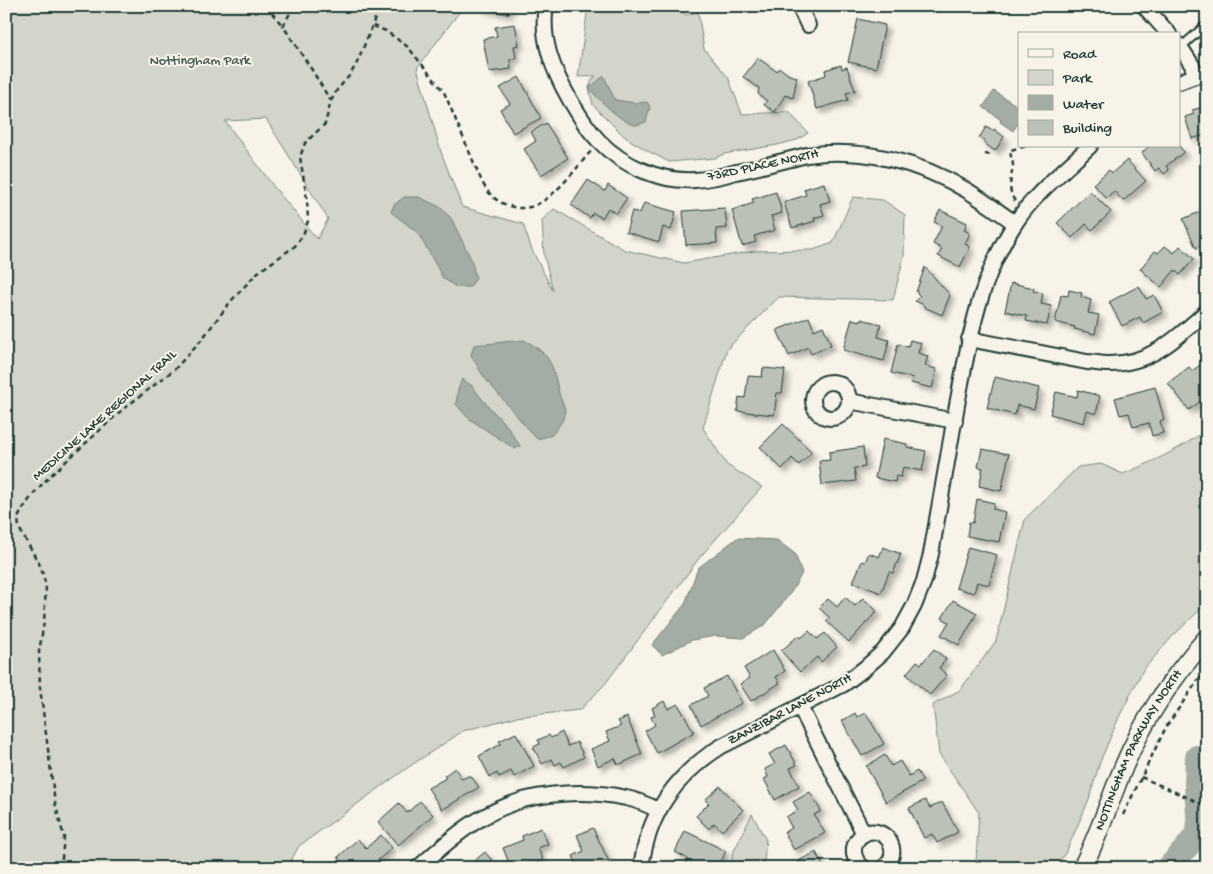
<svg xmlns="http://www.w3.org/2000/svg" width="1213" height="874" viewBox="0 0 1213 874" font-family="'Gochi Hand',sans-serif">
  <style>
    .green { fill: #d3d5ca; stroke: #79897f; fill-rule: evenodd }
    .water { fill: #a4ada3; stroke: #6f8077 }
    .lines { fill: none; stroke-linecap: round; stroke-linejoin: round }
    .river { stroke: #a4ada3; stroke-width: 24 }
    .building { fill: #bbc1b6; stroke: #1f3d34; filter: url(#shadow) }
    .service-casing { stroke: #1f3d34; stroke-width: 11 }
    .minor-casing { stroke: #1f3d34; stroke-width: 18 }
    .tertiary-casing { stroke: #1f3d34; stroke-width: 21 }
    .path { stroke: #1f3d34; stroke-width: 2.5; stroke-dasharray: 5 4; stroke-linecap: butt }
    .service { stroke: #f7f3e8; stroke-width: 7 }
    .minor { stroke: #f7f3e8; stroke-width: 14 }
    .tertiary { stroke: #f7f3e8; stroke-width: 18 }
    .labels { text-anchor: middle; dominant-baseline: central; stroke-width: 4; stroke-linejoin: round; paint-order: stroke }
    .park-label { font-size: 14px; fill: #435b52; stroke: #f7f3e8 }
    .street-label { font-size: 14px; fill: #1f3d34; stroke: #f7f3e8 }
  </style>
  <defs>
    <filter id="shadow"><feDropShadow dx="4.5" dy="4.5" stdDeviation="2.5" flood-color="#0004"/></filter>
  </defs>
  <rect width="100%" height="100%" fill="#f7f3e8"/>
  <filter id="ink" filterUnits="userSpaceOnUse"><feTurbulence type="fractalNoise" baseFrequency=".02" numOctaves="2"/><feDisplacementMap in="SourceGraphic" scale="10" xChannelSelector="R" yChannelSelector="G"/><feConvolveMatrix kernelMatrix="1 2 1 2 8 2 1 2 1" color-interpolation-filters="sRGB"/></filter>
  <g filter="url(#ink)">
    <!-- green -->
    <g class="green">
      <path d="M6 6H464L417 68 441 152 462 207 523 224 532 250 553 291 544 255 542 220 554 209 625 250 684 263 754 251 813 250 833 243 853 197 883 200 905 215 904 256 893 300 779 297 727 349 703 428 727 465 762 487 700 557 605 684 580 710 515 717 463 731 410 766 299 846 287 868H6ZM266 119 328 219 317 239 274 187 225 121Z"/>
      <path d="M590 6H682L680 11 686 15 698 12 704 49 728 77 742 114 789 112 808 133 797 140 777 145 724 154 715 158 669 162 646 150 625 137 593 105 589 88 592 80 596 76 578 77 587 14Z"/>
      <path d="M1207 429V603L1172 637 1143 670 1119 717 1100 762 1089 799 1067 850 1056 868H973L976 861 979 813 939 754 933 705 960 690 996 641 1025 519 1078 467 1101 464 1123 474C1150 463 1185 447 1207 429Z"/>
      <path d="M752 814 766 840 764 863 765 868H733L732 855Z"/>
    </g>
    <!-- water -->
    <g class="water">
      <path d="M604 76 615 100 635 103 647 102 650 107 646 122C642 123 639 125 635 125 622 123 597 98 589 88Z"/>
      <path d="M994 91 1019 107V122L1013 131 1000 122 1001 120 983 107Z"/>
      <path d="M404 197H419L440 207 451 218 471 259 476 278 470 287H456L443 278 427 249 417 232 391 212 394 205Z"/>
      <path d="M524 340C552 355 552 364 559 393 560 399 565 406 565 411 564 421 557 428 552 435L537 439 527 428 484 377 471 355 474 345Z"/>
      <path d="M462 379 472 386 486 404 507 426 520 446 515 449 468 418 456 404 458 390Z"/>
      <path d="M737 538 777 540 795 554 802 573 792 591 765 625 743 638 715 636 692 640 662 655 652 645 685 604 698 568Z"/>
    </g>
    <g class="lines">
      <!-- river -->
      <path class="river" d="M1168 868 1187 847 1199 831 1196 785 1197 757 1207 762"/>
    </g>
    <!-- building -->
    <g class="building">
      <path d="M480 6H510L508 14 480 8Z"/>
      <path d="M858 19 885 25 876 68 848 62Z"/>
      <path d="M515 24 519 45 514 46 516 58 510 59 511 69 489 72 483 39 497 36 495 27Z"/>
      <path d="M758 58 776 71 780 68 789 75 797 77 793 98 785 95 775 112 764 105 767 101 758 94 759 88 743 77Z"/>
      <path d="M841 65 842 69 847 67 855 91 846 93 848 100 817 109 808 81 826 75 825 70Z"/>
      <path d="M519 77 541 118 513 133 500 109 510 104 500 88Z"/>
      <path d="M1207 106V134L1192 139 1185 117 1194 114 1192 110Z"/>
      <path d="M546 123 568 158 541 175 524 149 536 141 531 132Z"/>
      <path d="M986 127 993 131 994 129 1004 137 995 151 984 143 985 141 979 138Z"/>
      <path d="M1149 146H1179L1184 152 1166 166 1169 170 1164 174 1159 168 1155 171 1142 153Z"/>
      <path d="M1127 160 1146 181 1123 201 1114 191 1106 198 1093 184 1109 170 1112 173Z"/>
      <path d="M588 180 605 191 608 185 627 198 616 214 608 208 602 218 593 213 590 218 571 205Z"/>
      <path d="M824 183 830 201 820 204 824 215 814 218 815 221 792 228 784 202 806 195 804 189Z"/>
      <path d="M1090 191 1111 212 1092 230 1086 224 1072 238 1057 223Z"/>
      <path d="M776 192 782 213 771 216 775 230 754 236 756 242 742 246 732 210 754 203 752 199Z"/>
      <path d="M644 203 676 212 671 230 663 227 659 242 626 232 632 211 640 213Z"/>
      <path d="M725 208 727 228 716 229 717 243 686 245 683 211Z"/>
      <path d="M1207 209V243L1196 248 1183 219Z"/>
      <path d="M940 210 967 223 964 230 970 233 965 244 970 247 960 267 938 256 942 249 933 244 942 226 934 222Z"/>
      <path d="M1165 246 1174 253 1180 246 1194 259 1180 275 1175 270 1161 287 1140 269 1155 251 1158 253Z"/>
      <path d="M925 267 950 295 942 315 926 308 922 304 915 301 920 296 916 292Z"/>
      <path d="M1011 283 1034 288 1033 291 1043 293 1041 304 1051 306 1047 325 1026 321 1027 316 1005 311Z"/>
      <path d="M1139 286 1146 299 1154 295 1163 312 1143 323 1140 317 1122 326 1109 302Z"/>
      <path d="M1069 290 1082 293 1081 297 1091 300 1088 313 1099 315 1095 334 1074 329 1075 327 1055 322 1061 295 1068 296Z"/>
      <path d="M809 317 814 330 823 326 831 345 811 354 808 347 789 356 777 330Z"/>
      <path d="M852 319 860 321 861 319 881 324 878 337 889 340 884 361 843 350Z"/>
      <path d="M910 340 921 343 918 353 928 356 925 366 937 369 932 388 911 383 913 378 891 373 898 344 908 347Z"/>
      <path d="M1207 360V386L1205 387 1207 390V396L1189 410 1168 383 1189 367 1192 371Z"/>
      <path d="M763 368 785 370 782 393H777L774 415 737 411 739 397 745 398 748 376 762 377Z"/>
      <path d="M995 377 1039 388 1034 409 1017 405 1015 415 987 408Z"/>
      <path d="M1155 387 1164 419 1160 421 1163 433 1152 436 1149 423 1133 427 1129 413 1120 415 1115 398Z"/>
      <path d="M1078 390 1100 396 1096 414 1087 411 1084 423 1050 414 1056 392 1077 397Z"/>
      <path d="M783 424 812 452 799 465 792 458 782 469 760 447Z"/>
      <path d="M883 439 907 444V447L926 451 922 471 903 467 901 477 896 476 895 482 875 478Z"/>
      <path d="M863 447 865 467 854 468 856 481 822 485 819 461 830 460 829 452Z"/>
      <path d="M982 449 1009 454 1001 491 979 486 983 468 978 467Z"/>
      <path d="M977 499 994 503 993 509 1005 512 999 542 967 536 969 522 973 523Z"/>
      <path d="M883 547 901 554 893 573 889 572 881 593 853 582 862 561 865 562 869 553 879 557Z"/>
      <path d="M968 547 997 555 989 585 977 582 974 593 956 588Z"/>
      <path d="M845 597 855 606 863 598 877 611 849 642 826 621 830 618 819 608 828 599 837 607Z"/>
      <path d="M953 600 977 613 959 645 941 635 949 622 942 618Z"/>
      <path d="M809 631 817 639 825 633 837 647 821 662 817 657 800 672 781 651 799 635 801 638Z"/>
      <path d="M934 649 946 659 939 668 947 675 930 695 906 674 917 661 921 664Z"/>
      <path d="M773 650 785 671 776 677 780 683 751 701 740 684 750 678 744 668Z"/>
      <path d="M727 676 742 703 701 725 691 705 708 696 704 688Z"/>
      <path d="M664 701 668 709 678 704 694 732 657 753 645 731 655 725 651 717 655 715 652 708Z"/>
      <path d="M855 713 857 717 866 713 884 744 862 756 842 721Z"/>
      <path d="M627 717 642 754 618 765 615 758 598 766 591 749 610 741 606 732 621 726 618 721Z"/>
      <path d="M562 732 568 746 577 742 584 757 564 767 561 762 555 765 552 759 542 764 533 747 540 744 538 740 549 735 551 738Z"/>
      <path d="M516 733 534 766 514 777 511 771 499 777 497 773 490 777 479 756 501 744 499 741Z"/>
      <path d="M786 745 797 765 790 768 799 786 775 800 764 779 768 777 765 769 775 764 769 754Z"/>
      <path d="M885 755 891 766 900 761 909 776 917 771 923 781 886 802 866 766Z"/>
      <path d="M455 768 462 779 470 775 479 787 442 810 428 788 446 778 444 776Z"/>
      <path d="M720 786 743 810 722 831 714 823 709 829 696 816 709 803 705 800Z"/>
      <path d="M810 792 821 811 814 815 825 833 794 850 784 832 792 828 786 817 798 810 793 802Z"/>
      <path d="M925 800 930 808 942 802 958 832 937 843 932 834 924 838 909 808Z"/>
      <path d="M420 801 433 815 398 845 378 822 399 803 407 813Z"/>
      <path d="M541 828 548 844 538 848 543 860 534 864 535 867 532 868H511L503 848 523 840 522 836Z"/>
      <path d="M593 828 612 868H578L573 856 584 851 577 835Z"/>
      <path d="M685 831 726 851 721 862 712 866 713 868H683L688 859 675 852Z"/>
      <path d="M381 835 392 848 377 861 380 865 377 868H348L338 857 358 839 366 848Z"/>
      <path d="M485 852 495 864 490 868H466Z"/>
      <path d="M816 852 824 868H802L798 861Z"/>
    </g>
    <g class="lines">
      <defs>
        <path id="service" d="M1181 47 1207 24"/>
        <g id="minor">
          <path d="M546 6C540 40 554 72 570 100 579 115 587 129 599 141 623 166 660 182 695 180 709 179 723 176 736 172 760 167 783 161 807 155 863 147 920 162 968 191 984 201 999 212 1015 223"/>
          <path d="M799 6 808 25"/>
          <path d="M1144 6 1169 34"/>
          <path d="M1179 45 1192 65 1195 76"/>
          <path d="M1179 82 1195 76 1207 73"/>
          <path d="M969 339 1087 362C1094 362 1100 364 1107 364 1150 365 1177 338 1207 311"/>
          <circle cx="831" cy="400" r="18"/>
          <path d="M849 401 955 421"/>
          <path d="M800 707 864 834"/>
          <path d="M418 868C436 852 454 835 475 822 489 813 507 805 523 800 556 792 593 791 626 798 637 800 648 805 658 810"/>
          <path d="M641 868C648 814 675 776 720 747L844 684 865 668 883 652 902 628 914 606 924 581 931 554C940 504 948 454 957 405 969 340 979 278 1016 222 1035 193 1065 170 1090 146"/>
          <path d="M864 868C857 863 853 856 854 848 855 843 858 838 862 835 884 821 905 853 883 868"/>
        </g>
        <g id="tertiary">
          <path id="s1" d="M1082 868C1099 835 1110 799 1124 766 1144 719 1173 676 1207 638"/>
        </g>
      </defs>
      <!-- service casing -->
      <use href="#service" class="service-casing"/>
      <!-- minor casing -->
      <use href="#minor" class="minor-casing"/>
      <!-- tertiary casing -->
      <use href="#tertiary" class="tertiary-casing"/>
      <!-- path -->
      <g class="path">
        <path d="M266 6 283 26"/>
        <path d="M294 6 283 26 312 70 330 100"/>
        <path d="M373 26 386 31 408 47 444 92 482 182C488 193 495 201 507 205 514 208 522 209 530 207 552 202 577 167 592 150"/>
        <path d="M985 154 992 155"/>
        <path d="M1015 201C1007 191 1011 178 1013 166 1013 160 1010 156 1010 150L1028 146"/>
        <path d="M1141 777 1207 806"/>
        <path d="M1123 815 1166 727 1207 667"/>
        <path d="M61 868 64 837 55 803 40 688 39 652 44 622 46 586 41 567 19 528 18 518 22 510 34 493 51 475 122 410 175 369 202 339 231 301 257 273 295 246 303 235 308 221 307 199 300 157 305 143 325 124 331 101 337 90 350 75 358 61 380 6"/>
      </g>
      <!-- service -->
      <use href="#service" class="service"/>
      <!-- minor -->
      <use href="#minor" class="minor"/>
      <!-- tertiary -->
      <use href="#tertiary" class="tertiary"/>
    </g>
  </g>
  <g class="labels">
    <!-- park labels -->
    <g class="park-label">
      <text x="200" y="61">Nottingham Park</text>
    </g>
    <!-- street labels -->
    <g class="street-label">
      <text transform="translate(763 166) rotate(-12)">73RD PLACE NORTH</text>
      <text transform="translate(105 416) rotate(-42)">MEDICINE LAKE REGIONAL TRAIL</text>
      <text transform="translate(790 710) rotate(-28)">ZANZIBAR LANE NORTH</text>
      <text stroke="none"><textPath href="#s1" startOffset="131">NOTTINGHAM PARKWAY NORTH</textPath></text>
    </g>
  </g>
  <!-- margin -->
  <rect width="1213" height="874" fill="none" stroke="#f7f3e8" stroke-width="25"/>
  <rect x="12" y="12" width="1188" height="849" fill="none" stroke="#1f3d34" stroke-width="2" filter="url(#ink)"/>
  <!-- legend -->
  <rect x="1018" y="32" width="162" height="115" fill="#f7f3e8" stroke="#a1aaa0"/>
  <rect x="1028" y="49" width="25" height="8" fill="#f7f3e8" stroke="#a1aaa0"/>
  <text x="1063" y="58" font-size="15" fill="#1f3d34">Road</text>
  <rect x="1028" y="70" width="25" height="15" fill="#d3d5ca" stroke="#a1aaa0"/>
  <text x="1063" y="82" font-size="15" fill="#1f3d34">Park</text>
  <rect x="1028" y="95" width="25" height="15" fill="#a4ada3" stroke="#a1aaa0"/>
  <text x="1063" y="108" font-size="15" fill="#1f3d34">Water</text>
  <rect x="1028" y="120" width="25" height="15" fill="#bbc1b6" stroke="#a1aaa0"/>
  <text x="1063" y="132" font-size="15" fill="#1f3d34">Building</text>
</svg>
